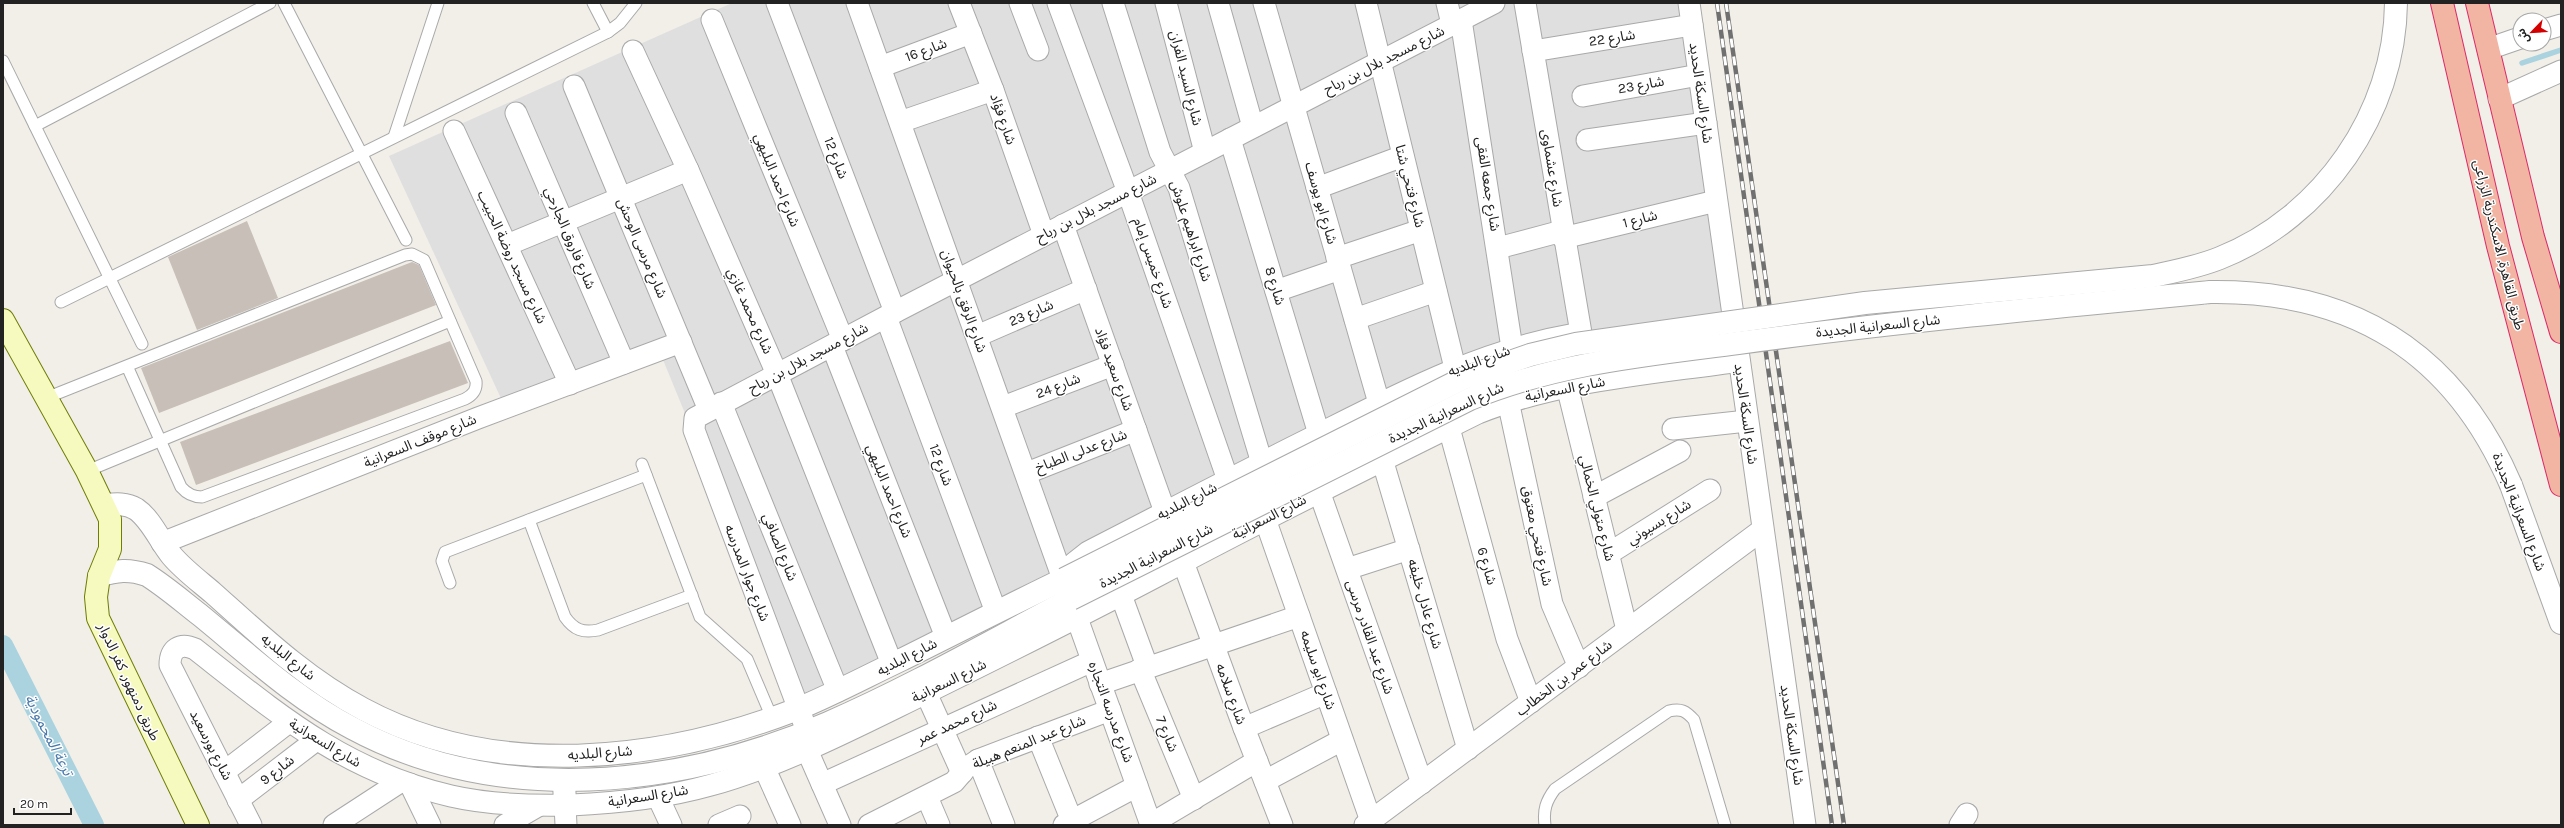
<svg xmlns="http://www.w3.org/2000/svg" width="2564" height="828" viewBox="0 0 2564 828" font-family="Karla,'Noto Sans Arabic',sans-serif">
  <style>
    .residential { fill: #e0dfdf }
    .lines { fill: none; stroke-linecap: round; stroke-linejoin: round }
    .stream { stroke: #aad3df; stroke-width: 5.5 }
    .canal { stroke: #aad3df; stroke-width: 20 }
    .building { fill: #c7bfb8 }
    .service-casing { stroke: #a9a9a9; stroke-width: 13 }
    .minor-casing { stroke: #a9a9a9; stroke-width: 23 }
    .tertiary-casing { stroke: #a9a9a9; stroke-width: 24 }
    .secondary-casing { stroke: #707d05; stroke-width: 24 }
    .trunk-casing { stroke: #dc2a67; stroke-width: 24 }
    .service { stroke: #fff; stroke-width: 11 }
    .minor { stroke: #fff; stroke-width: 21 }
    .tertiary { stroke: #fff; stroke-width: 22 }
    .secondary { stroke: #f7fabf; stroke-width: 22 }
    .trunk { stroke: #f2b4a3; stroke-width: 22 }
    .rail-casing { stroke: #707070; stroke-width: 4.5 }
    .rail { stroke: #fff; stroke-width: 3; stroke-dasharray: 9; stroke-linecap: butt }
    .tertiary-bridge-casing { stroke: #a9a9a9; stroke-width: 24; stroke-linecap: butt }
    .tertiary-bridge { stroke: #fff; stroke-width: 22 }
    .labels { text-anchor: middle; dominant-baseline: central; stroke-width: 3; stroke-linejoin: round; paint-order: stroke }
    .street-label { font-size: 14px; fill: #222; stroke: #fff }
    .water-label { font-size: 15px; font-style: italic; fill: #4a7aab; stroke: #fff }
  </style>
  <rect width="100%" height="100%" fill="#f2efe9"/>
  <!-- residential -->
  <path class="residential" d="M732 3H1699L1742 315 1570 340 1109 549 801 696 659 350 505 407 389 156Z"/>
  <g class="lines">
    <!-- stream -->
    <path class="stream" d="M2522 63 2561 50"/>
    <!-- canal -->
    <path class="canal" d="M3 645 94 825"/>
  </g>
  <!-- building -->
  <g class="building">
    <path d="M247 221 278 298 197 330 168 257Z"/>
    <path d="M412 262 419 265 436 305 159 413 141 368Z"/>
    <path d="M450 341 468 383 196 485 180 442Z"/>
  </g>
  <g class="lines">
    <defs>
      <g id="service">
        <path d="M284 3 406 240"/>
        <path d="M593 3 608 32"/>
        <path d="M3 61 142 344"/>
        <path d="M35 126 270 3"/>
        <path d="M394 137 438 3"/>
        <path d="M61 302 608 32 620 23 636 3"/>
        <path d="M46 398 405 255 412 254 424 260 476 381C477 390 473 395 465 399L202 497C193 497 187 494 181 487L127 366"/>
        <path d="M642 464 700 617 747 659 772 718"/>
        <path d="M87 471 450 321"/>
        <path d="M529 520 565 617C574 630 583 633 598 630L692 595"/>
        <path d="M450 583 442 561 445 552 646 475"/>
        <path d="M1545 825C1543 810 1546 801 1555 789L1669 711C1681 708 1686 711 1694 720L1725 825"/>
      </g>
      <g id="minor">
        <path d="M777 3 895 312"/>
        <path d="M857 3 1151 825"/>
        <path d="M959 3 993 90 1044 235"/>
        <path d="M1020 3 1038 50"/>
        <path d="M1058 3 1128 192 1228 480"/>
        <path d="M1113 3 1160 152 1179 188 1262 463"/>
        <path d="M1166 3 1205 152"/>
        <path d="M1218 3 1253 127"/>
        <path d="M1264 3 1379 403"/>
        <path d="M1366 3 1455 368"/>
        <path d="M1447 3 1452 24"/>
        <path d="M1525 3 1581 333"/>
        <path d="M1689 3 1805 825"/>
        <path d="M712 20 843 340"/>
        <path d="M1461 20 1512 348"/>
        <path d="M2544 30 2561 25"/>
        <path d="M2488 49 2520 38"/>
        <path d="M633 51 688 170 777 374 892 664"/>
        <path d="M1533 51 1692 25"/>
        <path d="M880 67 971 33"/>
        <path d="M574 86 709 410"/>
        <path d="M1583 96 1699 75"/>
        <path d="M2499 99 2561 71"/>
        <path d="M516 113 624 363"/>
        <path d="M900 122 993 90"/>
        <path d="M454 131 570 384"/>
        <path d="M1230 139 1319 434"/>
        <path d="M1587 140 1706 123"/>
        <path d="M1317 188 1403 156"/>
        <path d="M1063 225 1165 512"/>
        <path d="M1563 238 1716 201"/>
        <path d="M507 245 688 170"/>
        <path d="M1498 248 1562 231"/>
        <path d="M1337 258 1421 230"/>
        <path d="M1276 291 1340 269"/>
        <path d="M886 317 996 612"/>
        <path d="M1355 319 1436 291"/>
        <path d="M977 336 1086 289"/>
        <path d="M832 346 946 637"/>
        <path d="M1567 386 1627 630"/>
        <path d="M1508 401 1552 604 1579 667"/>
        <path d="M721 403 838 691"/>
        <path d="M1003 407 1113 365"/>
        <path d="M1449 428 1507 639 1531 702"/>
        <path d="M1673 429 1747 421"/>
        <path d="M1382 459 1468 749"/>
        <path d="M1027 473 1136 430"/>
        <path d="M1319 491 1422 783"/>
        <path d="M1594 497 1680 451"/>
        <path d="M1265 519 1371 821"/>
        <path d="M162 543 478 418 681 342"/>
        <path d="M1608 554 1710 490"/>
        <path d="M1183 562 1244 728 1282 825"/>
        <path d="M1347 569 1409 549"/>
        <path d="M1064 579 1074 563 1088 552C1164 513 1240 473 1317 435 1400 393 1482 350 1575 334"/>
        <path d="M1121 595 1147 666"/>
        <path d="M1140 669 1194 799"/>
        <path d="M1100 684 1299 616"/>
        <path d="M926 693 962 773"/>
        <path d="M1244 728 1326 693"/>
        <path d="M807 731 694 430 695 418 895 312 1494 3"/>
        <path d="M1038 737 1072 821"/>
        <path d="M807 750 840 825"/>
        <path d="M978 760 1004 825"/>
        <path d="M764 767 790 825"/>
        <path d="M224 772 289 722"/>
        <path d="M1265 781 1342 740"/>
        <path d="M410 784 430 825"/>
        <path d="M822 784 1092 661"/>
        <path d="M658 797 671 825"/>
        <path d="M927 797 939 825"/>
        <path d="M238 800 315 741"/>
        <path d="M565 805 566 825"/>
        <path d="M1151 824 1257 761"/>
        <path d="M251 825 170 665C170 649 180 642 195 649 278 714 344 771 451 796 490 805 531 806 571 805 618 803 665 798 711 785 786 764 856 727 926 693 1005 654 1083 615 1161 574 1265 518 1371 466 1478 413 1561 380 1651 374 1739 361"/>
        <path d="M334 825 400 782"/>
        <path d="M505 825 538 806"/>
        <path d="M719 825 740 816"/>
        <path d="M869 825 954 782 966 768 978 760 1110 710"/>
        <path d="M1064 825 1137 786"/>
        <path d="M1365 825 1762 530"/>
        <path d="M1960 825 1967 814"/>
      </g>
      <g id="tertiary">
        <path d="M2511 485 2561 623"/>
        <path d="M104 505C116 504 126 503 136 509 152 520 160 542 172 556 184 570 199 581 213 593 260 635 306 679 363 709 495 780 660 762 795 710 832 695 867 676 903 659 957 632 1010 605 1064 579"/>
        <path d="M99 576C117 570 129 569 147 575 166 587 182 601 200 615 249 655 296 699 352 728 499 807 679 788 828 723 911 687 991 641 1071 599"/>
        <path d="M564 781 565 805"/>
      </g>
      <path id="secondary" d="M3 320 87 471 110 519V549L99 576 96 597 98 618 198 825"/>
      <g id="trunk">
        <path d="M2442 3 2498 246 2561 485"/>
        <path d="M2477 3 2533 237 2561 332"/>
      </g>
    </defs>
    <!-- service casing -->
    <use href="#service" class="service-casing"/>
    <!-- minor casing -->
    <use href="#minor" class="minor-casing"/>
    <!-- tertiary casing -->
    <use href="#tertiary" class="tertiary-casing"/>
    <!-- secondary casing -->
    <use href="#secondary" class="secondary-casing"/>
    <!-- trunk casing -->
    <use href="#trunk" class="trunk-casing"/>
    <!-- service -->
    <use href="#service" class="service"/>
    <!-- minor -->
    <use href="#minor" class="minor"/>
    <!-- tertiary -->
    <use href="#tertiary" class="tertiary"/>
    <!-- secondary -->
    <use href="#secondary" class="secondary"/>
    <!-- trunk -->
    <use href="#trunk" class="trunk"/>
    <defs>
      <g id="rail">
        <path d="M1717 3 1832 825"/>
        <path d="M1726 3 1844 825"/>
      </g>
    </defs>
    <!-- rail casing -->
    <use href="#rail" class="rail-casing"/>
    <!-- rail -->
    <use href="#rail" class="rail"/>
    <defs>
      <g id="tertiary-bridge">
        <path d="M1064 579 1464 378 1530 355 1576 344 1865 303 2153 276C2176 271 2198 267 2220 258 2323 217 2395 113 2396 3"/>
        <path d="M1071 599 1470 399C1557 363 1646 355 1738 343 1895 322 2053 307 2210 292 2354 290 2454 353 2511 485"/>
      </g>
    </defs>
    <!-- tertiary-bridge casing -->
    <use href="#tertiary-bridge" class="tertiary-bridge-casing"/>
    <!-- tertiary-bridge -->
    <use href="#tertiary-bridge" class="tertiary-bridge"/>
  </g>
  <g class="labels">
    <!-- street labels -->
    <g class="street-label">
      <text transform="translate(1612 38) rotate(-9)">شارع 22</text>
      <text transform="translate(926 50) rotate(-20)">شارع 16</text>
      <text transform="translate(1384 60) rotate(-27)">شارع مسجد بلال بن رباح</text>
      <text transform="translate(1186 78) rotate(76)">شارع السيد الفران</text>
      <text transform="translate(1641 85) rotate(-10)">شارع 23</text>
      <text transform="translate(1701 93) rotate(82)">شارع السكة الحديد</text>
      <text transform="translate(1003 119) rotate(71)">شارع فؤاد</text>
      <text transform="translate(836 158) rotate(69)">شارع 12</text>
      <text transform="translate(1552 168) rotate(81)">شارع عشماوى</text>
      <text transform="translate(777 180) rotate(68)">شارع احمد البليهي</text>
      <text transform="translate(1488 184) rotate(81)">شارع جمعه الفقى</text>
      <text transform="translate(1410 186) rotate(76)">شارع فتحي شتا</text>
      <text transform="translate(1321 203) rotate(74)">شارع ابو يوسف</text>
      <text transform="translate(1096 208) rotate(-27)">شارع مسجد بلال بن رباح</text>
      <text transform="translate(1640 219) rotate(-14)">شارع 1</text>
      <text transform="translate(1191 231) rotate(72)">شارع ابراهيم علوش</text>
      <text transform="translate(570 238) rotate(67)">شارع فاروق الجارحي</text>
      <text transform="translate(2499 245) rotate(76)">طريق القاهرة, الاسكندرية الزراعى</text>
      <text transform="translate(642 248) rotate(67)">شارع مرسى الوحش</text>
      <text transform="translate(512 257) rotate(65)">شارع مسجد روضة الحبيب</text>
      <text transform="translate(1153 263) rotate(71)">شارع خميس إمام</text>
      <text transform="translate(1275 286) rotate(73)">شارع 8</text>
      <text transform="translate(964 301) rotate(70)">شارع الرفق بالحيوان</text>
      <text transform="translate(750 311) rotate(66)">شارع محمد غازي</text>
      <text transform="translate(1031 313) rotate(-23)">شارع 23</text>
      <text transform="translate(1878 326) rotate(-6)">شارع السعرانية الجديدة</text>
      <text transform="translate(808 358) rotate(-28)">شارع مسجد بلال بن رباح</text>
      <text transform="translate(1479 361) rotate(-20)">شارع البلديه</text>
      <text transform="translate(1114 369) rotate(70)">شارع سعيد فؤاد</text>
      <text transform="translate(1058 386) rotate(-21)">شارع 24</text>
      <text transform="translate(1565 389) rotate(-11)">شارع السعرانية</text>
      <text transform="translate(1446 413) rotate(-25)">شارع السعرانية الجديدة</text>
      <text transform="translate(1746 414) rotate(82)">شارع السكة الحديد</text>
      <text transform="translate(420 441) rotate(-22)">شارع موقف السعرانية</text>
      <text transform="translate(1081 451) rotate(-21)">شارع عدلى الطباخ</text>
      <text transform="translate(941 465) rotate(70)">شارع 12</text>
      <text transform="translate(889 491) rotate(68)">شارع احمد البليهي</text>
      <text transform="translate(1187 501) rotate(-27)">شارع البلديه</text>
      <text transform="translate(1597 508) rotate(76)">شارع متولي الخمالي</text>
      <text transform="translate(2519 512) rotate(69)">شارع السعرانية الجديدة</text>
      <text transform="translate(1269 517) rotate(-27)">شارع السعرانية</text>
      <text transform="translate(1659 522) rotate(-32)">شارع بسيوني</text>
      <text transform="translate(1537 536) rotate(78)">شارع فتحي معتوق</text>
      <text transform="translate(780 547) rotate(68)">شارع الصافي</text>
      <text transform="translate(1156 556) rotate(-27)">شارع السعرانية الجديدة</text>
      <text transform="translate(1487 566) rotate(74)">شارع 6</text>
      <text transform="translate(747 573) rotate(69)">شارع جوار المدرسه</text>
      <text transform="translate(1425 604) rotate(74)">شارع عادل خليفه</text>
      <text transform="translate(1370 637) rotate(71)">شارع عبد القادر مرسى</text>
      <text transform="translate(288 657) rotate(39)">شارع البلديه</text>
      <text transform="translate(907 657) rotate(-27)">شارع البلديه</text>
      <text transform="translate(1318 670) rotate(71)">شارع ابو سليمه</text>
      <text transform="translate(1564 678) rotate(-37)">شارع عمر بن الخطاب</text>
      <text transform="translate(949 681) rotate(-26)">شارع السعرانية</text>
      <text transform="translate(129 682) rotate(65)">طريق دمنهور, كفر الدوار</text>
      <text transform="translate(1231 694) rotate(70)">شارع سلامه</text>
      <text transform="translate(1111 712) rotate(70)">شارع مدرسه التجاره</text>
      <text transform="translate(957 722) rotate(-25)">شارع محمد عمر</text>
      <text transform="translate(1167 734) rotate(68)">شارع 7</text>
      <text transform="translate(1792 735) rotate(82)">شارع السكة الحديد</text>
      <text transform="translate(1029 742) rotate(-22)">شارع عبد المنعم هبيلة</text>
      <text transform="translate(325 743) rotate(31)">شارع السعرانية</text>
      <text transform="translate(211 745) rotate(63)">شارع بورسعيد</text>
      <text transform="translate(600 753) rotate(-4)">شارع البلديه</text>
      <text transform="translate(277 770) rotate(-38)">شارع 9</text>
      <text transform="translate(648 796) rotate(-9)">شارع السعرانية</text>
    </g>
    <!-- water labels -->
    <g class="water-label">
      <text transform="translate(49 735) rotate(63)">ترعة المحمودية</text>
    </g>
  </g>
  <!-- border -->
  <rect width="2564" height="828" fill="none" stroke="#222222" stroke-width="8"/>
  <!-- north arrow -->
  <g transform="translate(2532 32) rotate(245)"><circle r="19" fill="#ffffff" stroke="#a7a7a7"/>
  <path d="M0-3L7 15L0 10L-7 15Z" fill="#d40000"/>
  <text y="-6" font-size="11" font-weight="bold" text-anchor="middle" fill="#222222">ش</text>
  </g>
  <!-- scale -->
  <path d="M14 808v6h57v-6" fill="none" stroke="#222222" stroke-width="2"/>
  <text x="20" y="808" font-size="12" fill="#222222" stroke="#ffffff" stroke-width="3" paint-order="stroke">20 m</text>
</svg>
